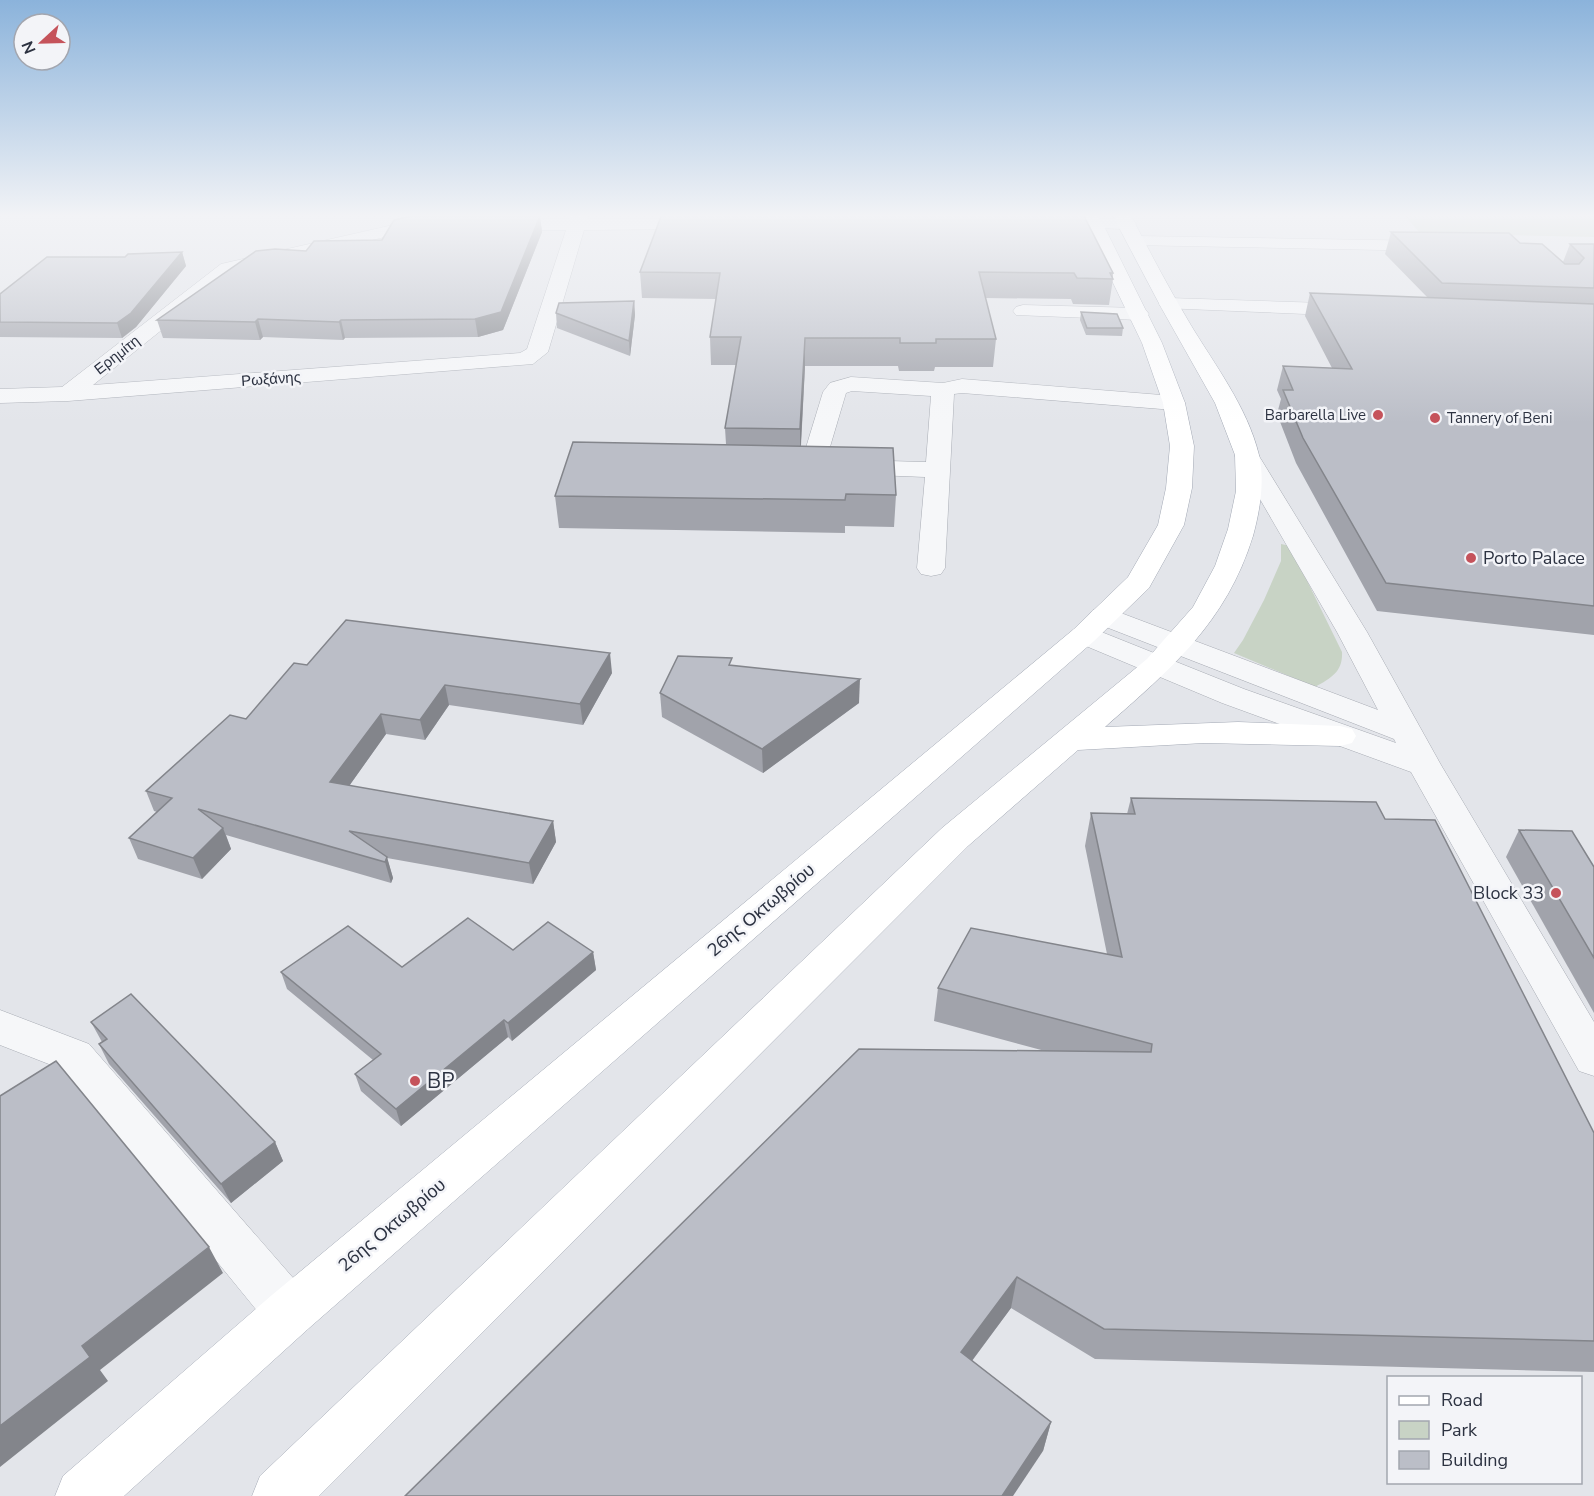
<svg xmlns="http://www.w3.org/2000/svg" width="1594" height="1496" viewBox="0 0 1594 1496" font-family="'Nunito Sans',sans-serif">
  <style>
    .green { fill: #c8d3c5 }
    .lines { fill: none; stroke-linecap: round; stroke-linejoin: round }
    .minor-casing { stroke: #a8acb4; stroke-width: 1 }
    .major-casing { stroke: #a3a9b5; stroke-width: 1 }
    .minor { fill: #f6f7f9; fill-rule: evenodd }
    .major { fill: #fff; fill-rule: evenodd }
    .wall { fill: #a1a3ab }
    .shaded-wall { fill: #83858b }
    .building { fill: #bbbec7; stroke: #83858b; stroke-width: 1.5 }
    .poi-dot { fill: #c5535b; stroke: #f3f4f8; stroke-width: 2 }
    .labels { text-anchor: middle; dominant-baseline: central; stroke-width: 5; stroke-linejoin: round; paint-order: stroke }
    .far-street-label { font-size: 15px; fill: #2c3241; stroke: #f3f4f8 }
    .far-poi-label { font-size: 15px; fill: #2c3241; stroke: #f3f4f8; text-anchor: end }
    .poi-label { font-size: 18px; fill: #2c3241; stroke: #f3f4f8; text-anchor: start }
    .street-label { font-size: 18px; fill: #2c3241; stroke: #f3f4f8 }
    .near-poi-label { font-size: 21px; fill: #2c3241; stroke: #f3f4f8; text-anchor: start }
  </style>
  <rect width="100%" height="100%" fill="#e3e5ea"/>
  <!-- green -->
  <g class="green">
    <path d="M1403 214H1594V237L1420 233Z"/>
    <path d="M1281 544 1290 546 1342 652C1343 671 1332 678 1315 687L1234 653 1243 640 1264 600 1281 561Z"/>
  </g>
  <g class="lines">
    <defs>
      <g id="minor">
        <path d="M571 214H589L587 219H702L708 220 711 224 708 228 702 229 584 230 548 352 533 364 68 401 0 403V389L62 387 221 264 415 220 435 221 438 225 435 229 415 230 234 272 93 385 520 353 527 349 566 230H496L490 229 487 225 490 221 496 220 570 219Z"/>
        <path d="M1057 218 1127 219 1133 220 1136 224 1133 228 1127 229 1051 227 1048 223 1051 219Z"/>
        <path d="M1137 236 1433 241 1439 242 1442 246 1439 250 1433 251 1131 245 1128 241 1131 237Z"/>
        <path d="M1169 298 1353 304 1360 306 1363 310 1360 314 1353 316 1162 308 1159 304 1162 300Z"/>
        <path d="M1023 305 1139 308 1146 310 1149 314 1146 318 1139 320 1016 315 1013 311 1016 307Z"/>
        <path d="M851 377 943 383 962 379 1174 396 1182 398 1185 403 1182 408 1174 410 962 393 954 394 945 568 941 574 931 576 921 574 917 568 925 477 850 474 841 472 838 467 841 462 850 460 926 462 931 396 852 391 846 393 824 467 821 472 812 474 803 472 800 467 823 392 830 383Z"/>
        <path d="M1247 449 1256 451 1259 456 1367 632 1441 765 1594 1022V1076L1579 1071 1411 772 1222 703 1074 641 1069 635 1074 629 1084 626 1094 629 1244 689 1396 743 1394 739 1093 622 1088 616 1093 610 1103 607 1113 610 1378 710 1337 632 1235 456 1238 451Z"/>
        <path d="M0 1010 89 1044 308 1295 315 1312 308 1329 290 1336 272 1329 59 1068 0 1045Z"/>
      </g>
      <g id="major">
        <path d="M1080 214H1098L1162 343 1185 403 1194 446 1192 488 1184 525 1149 588 1094 641 308 1329 124 1496H55L63 1476 272 1295 1074 629 1128 577 1158 525 1166 488 1170 446 1163 403 1142 343Z"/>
        <path d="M1112 214H1130C1149 250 1168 287 1189 322 1214 364 1247 406 1259 455 1265 481 1260 510 1253 536 1226 623 1171 669 1105 727L1238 722 1340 726 1352 729 1356 736 1352 743 1340 746 1204 743 1078 750 968 846 319 1496H252L260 1476 942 828 1147 659 1193 607 1215 566 1228 529 1236 491 1235 455 1215 403 1162 309Z"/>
      </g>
    </defs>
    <!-- minor casing -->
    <use href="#minor" class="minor-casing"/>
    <!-- major casing -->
    <use href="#major" class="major-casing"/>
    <!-- minor -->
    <use href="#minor" class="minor"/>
    <!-- major -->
    <use href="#major" class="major"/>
  </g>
  <!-- wall -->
  <g class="wall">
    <path d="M406 214H542L540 218 542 232 503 330 478 337 345 338 343 340 263 337 260 340 163 338 157 320 306 251 382 240 406 217Z"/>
    <path d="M662 214 1113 273V279L1109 305 1073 304 1071 299 985 298 996 339 993 367H935L934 371H899L898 366H805L801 446 896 495 894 527 845 526V533L559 528 555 496 726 444 725 428 736 365H711L710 337 716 299 642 298 640 272Z"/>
    <path d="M1391 232 1520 243 1563 262 1570 244H1594V635L1377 611 1296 463 1277 414 1281 399 1277 390 1283 366 1332 368 1305 316 1310 293 1428 298 1385 254Z"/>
    <path d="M182 252 186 266 136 327 122 338 0 337V294L125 257Z"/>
    <path d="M634 301 635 315 630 356 557 328 556 313Z"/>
    <path d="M1081 312 1123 328 1122 336 1086 335 1080 320Z"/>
    <path d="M307 665 612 673 583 725 449 705 425 740 386 734 349 786 553 821 556 842 533 884 387 858 393 878 391 883 226 835 231 849 202 879 138 859 129 838 157 812 154 811 146 791 246 719Z"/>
    <path d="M732 666 859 703 763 773 662 717 660 693Z"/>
    <path d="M1131 798 1385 819 1594 1133V1372L1095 1359 1011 1308 972 1361 1051 1422 1043 1451 405 1496 1045 1051 934 1021 938 988 1107 954 1085 846 1091 813 1127 814Z"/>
    <path d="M1519 830 1594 867V1013L1506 857Z"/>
    <path d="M513 950 593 952 596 970 512 1041 508 1037 401 1126 361 1091 355 1074 373 1060 287 989 281 972 402 967Z"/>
    <path d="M91 1022 275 1142 283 1161 231 1203 109 1064 99 1044 102 1042Z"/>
  </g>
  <!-- shaded-wall -->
  <g class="shaded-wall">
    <path d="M540 216 542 232 503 330 478 337 475 319Z"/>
    <path d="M182 252 186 266 136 327 122 338 117 323Z"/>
    <path d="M634 301 635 315 630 356 629 341Z"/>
    <path d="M258 319 263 337 260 340 255 322Z"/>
    <path d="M341 320 345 338 343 340 339 322Z"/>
    <path d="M805 338V366L800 459V429Z"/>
    <path d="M610 653 612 673 583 725 580 704Z"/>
    <path d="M860 679 859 703 763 773 762 749Z"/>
    <path d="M445 685 449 705 425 740 420 720Z"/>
    <path d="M381 714 386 734 337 803 330 782Z"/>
    <path d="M553 821 556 842 533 884 529 863Z"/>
    <path d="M223 828 231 849 202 879 193 858Z"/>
    <path d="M387 857 393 878 391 883 385 862Z"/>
    <path d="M593 952 596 970 512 1041 508 1023Z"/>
    <path d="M504 1020 508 1037 401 1126 396 1109Z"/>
    <path d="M275 1142 283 1161 231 1203 221 1184Z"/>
    <path d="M209 1247 223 1273 100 1370 108 1381 0 1467V1426L82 1346Z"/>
    <path d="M1017 1277 1011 1308 956 1382 961 1352Z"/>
    <path d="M1051 1422 1043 1451 1013 1496H1002Z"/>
  </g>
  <!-- building -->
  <g class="building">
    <path d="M662 214H1083L1113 273H1110L1113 279 1077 278 1074 273 979 272 996 339H936V343H900V338H805L800 429 725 428 741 337H710L720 273 640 272Z"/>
    <path d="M412 216H540L501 312 475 319 341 320 339 322 258 319 255 322 157 320 256 251 275 249 306 251 314 241 382 240 394 220Z"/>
    <path d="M1391 232 1509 233 1520 243 1542 244 1565 264H1579L1584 258 1570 244H1594V288L1442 283Z"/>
    <path d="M182 252 131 313 117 323 0 322V294L47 257H125L128 254Z"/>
    <path d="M1310 293 1594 304V606L1386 583 1303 438 1283 390H1293L1283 366 1352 369Z"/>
    <path d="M634 301 629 341 556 313 559 303Z"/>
    <path d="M1081 312 1117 314 1123 328H1087Z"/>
    <path d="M573 442 893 448 896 495 846 494 845 500 555 496Z"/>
    <path d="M346 620 610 653 580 704 445 685 420 720 381 714 330 782 553 821 529 863 349 831 387 857 385 862 198 809 223 828 193 858 129 838 172 798 146 791 230 715 246 719 294 663 307 665Z"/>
    <path d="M678 656 732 658 729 665 860 679 762 749 660 693Z"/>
    <path d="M1131 798 1376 802 1385 819 1435 820 1594 1133V1341L1104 1329 1017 1277 961 1352 1051 1422 1002 1496H405L859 1049 1151 1052 1152 1044 938 988 971 928 1122 957 1091 813 1135 814Z"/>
    <path d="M1519 830 1572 831 1594 867V958Z"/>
    <path d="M468 918 513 950 548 922 593 952 508 1023 504 1020 396 1109 355 1074 381 1054 281 972 348 926 402 967Z"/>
    <path d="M131 994 275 1142 221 1184 99 1044 107 1039 91 1022Z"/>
    <path d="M56 1061 209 1247 82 1346 90 1357 0 1426V1096Z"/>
  </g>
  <!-- sky -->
  <linearGradient id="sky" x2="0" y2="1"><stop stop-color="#8bb3db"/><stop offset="0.51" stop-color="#f2f3f6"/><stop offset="1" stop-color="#f2f3f6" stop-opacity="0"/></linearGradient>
  <rect width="1594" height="423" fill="url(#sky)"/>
  <!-- markers -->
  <g class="poi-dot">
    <circle cx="1378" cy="415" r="6"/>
    <circle cx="1435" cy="418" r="6"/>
    <circle cx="1471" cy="558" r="6"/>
    <circle cx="1556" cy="893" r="6"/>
    <circle cx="415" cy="1081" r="6"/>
  </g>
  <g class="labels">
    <!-- far-street labels -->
    <g class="far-street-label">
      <text transform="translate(117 355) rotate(-38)">Ερημίτη</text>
      <text transform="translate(271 379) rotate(-4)">Ρωξάνης</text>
    </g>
    <!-- far-poi labels -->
    <g class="far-poi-label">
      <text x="1366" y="415">Barbarella Live</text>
      <text x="1447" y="418" text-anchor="start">Tannery of Beni</text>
    </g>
    <!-- poi labels -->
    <g class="poi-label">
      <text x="1483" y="558">Porto Palace</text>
      <text x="1544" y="893" text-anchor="end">Block 33</text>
    </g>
    <!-- street labels -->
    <g class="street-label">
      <text transform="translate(761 910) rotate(-40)">26ης Οκτωβρίου</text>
      <text transform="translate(392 1225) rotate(-40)">26ης Οκτωβρίου</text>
    </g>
    <!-- near-poi labels -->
    <g class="near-poi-label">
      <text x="427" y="1081">BP</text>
    </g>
  </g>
  <!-- legend -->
  <rect x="1387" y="1376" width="195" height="108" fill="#f3f4f8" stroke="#a3a6af" stroke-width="1.5"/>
  <rect x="1399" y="1396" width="30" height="9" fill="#ffffff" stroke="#a3a6af" stroke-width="1.5"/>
  <text x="1441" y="1406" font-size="18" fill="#2c3241">Road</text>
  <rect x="1399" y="1421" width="30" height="18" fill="#c8d3c5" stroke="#a3a6af" stroke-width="1.5"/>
  <text x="1441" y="1436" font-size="18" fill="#2c3241">Park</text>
  <rect x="1399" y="1451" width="30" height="18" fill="#bbbec7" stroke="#a3a6af" stroke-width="1.5"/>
  <text x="1441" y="1466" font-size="18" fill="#2c3241">Building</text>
  <!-- north arrow -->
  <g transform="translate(42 42) rotate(248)"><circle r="28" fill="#f3f4f8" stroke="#a3a6af" stroke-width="1.5"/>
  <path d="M0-4.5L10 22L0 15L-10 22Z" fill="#c5535b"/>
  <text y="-9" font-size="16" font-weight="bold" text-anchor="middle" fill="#2c3241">N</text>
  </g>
</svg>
